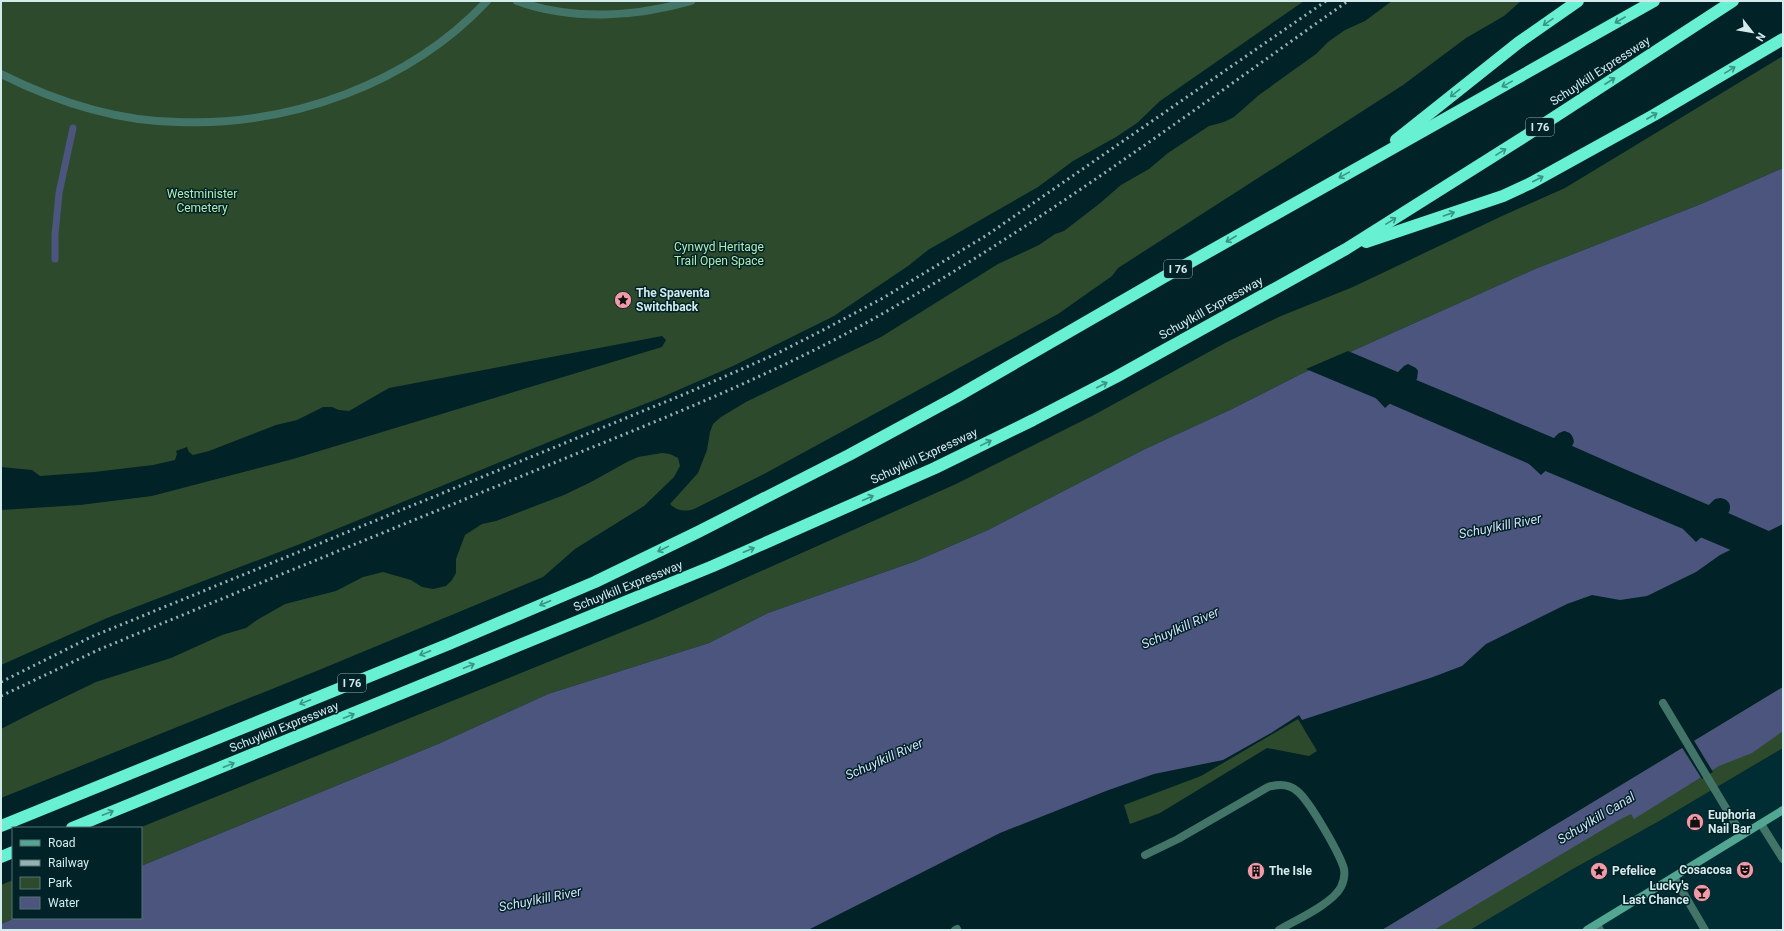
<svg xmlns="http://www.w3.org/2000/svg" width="1784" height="931" viewBox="0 0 1784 931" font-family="Roboto,sans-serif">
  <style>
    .built { fill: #002d33 }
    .green { fill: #2e4a2d }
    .water { fill: #4b557d; fill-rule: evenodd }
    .pier { fill: #012327 }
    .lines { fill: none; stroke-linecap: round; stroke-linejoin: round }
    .stream { stroke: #4b557d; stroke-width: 7 }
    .lane { stroke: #437468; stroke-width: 8 }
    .street { stroke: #437468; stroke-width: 8 }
    .secondary { stroke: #53a692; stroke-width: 8 }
    .highway { stroke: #67f0d1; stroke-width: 12 }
    .rail { stroke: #96b1b4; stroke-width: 3; stroke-dasharray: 2 4; stroke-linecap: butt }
    .oneway { stroke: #399484 }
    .labels { text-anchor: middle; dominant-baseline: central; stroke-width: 3; stroke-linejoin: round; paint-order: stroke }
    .shield { fill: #012327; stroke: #95afb2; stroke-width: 1 }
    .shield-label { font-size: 11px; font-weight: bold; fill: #d4ebee }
    .street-label { font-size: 12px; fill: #d4ebee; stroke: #012327 }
    .park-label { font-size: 12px; fill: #b3ebb1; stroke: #012327 }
    .poi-label { font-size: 12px; font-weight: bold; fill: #d4ebee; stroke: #012327; text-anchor: start }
    .water-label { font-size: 13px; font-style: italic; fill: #d6defa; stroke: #012327 }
  </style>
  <rect width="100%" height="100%" fill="#012327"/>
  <!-- built -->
  <path class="built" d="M1783 748V930H1470L1571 870 1661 820Z"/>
  <!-- green -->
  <g class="green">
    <path d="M1 1H1304L1160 101 1137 123 1116 137 1073 161 1038 187 928 250 908 266 834 316 733 366 660 398 578 430 300 544 107 618 1 665V510L80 505 152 496 293 459 662 347 666 340 662 336 389 388 349 411 339 410 332 407H323L297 420 276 425 209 451 193 455 189 452 187 447 176 451 177 454 175 460 153 465 94 472 40 476 32 470 1 467Z"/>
    <path d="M1392 1H1521L1504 16 1466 38 1403 85 1118 268 1112 276 1058 314 764 474 694 509C685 512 677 511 670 504L698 473 707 450 710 432 713 424 721 417 746 402 881 337 998 264 1039 245 1055 234 1064 231 1099 204 1121 185 1149 169 1168 153 1209 126 1224 122 1234 117 1259 95 1316 54 1328 42 1345 30 1365 21Z"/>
    <path d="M1783 56V168L1701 204 1535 269 1301 374 1232 409 1145 449 988 530 916 561 768 613 709 643 548 694 438 744 141 866V828H139L654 619 956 484 1092 416 1227 342 1281 316 1353 287 1502 216 1565 188Z"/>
    <path d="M662 453 670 454 678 458 680 466 674 477 644 506 575 549 543 577 319 670 1 798V729L36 711 96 682 171 658 222 635 246 628 257 620 285 604 336 591 363 577 383 572 411 580 422 587 433 589 446 586 452 580 456 573V559L465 535 482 524 496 521 564 495 591 482 627 462 638 457Z"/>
    <path d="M1783 687V748L1661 820 1571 870 1470 930H1382Z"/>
    <path d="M1298 719 1317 751 1309 756 1267 748 1160 813 1130 824 1124 805 1201 776Z"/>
    <path d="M13 880V918H15L1 924V885Z"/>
  </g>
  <!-- water -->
  <g class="water">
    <path d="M1783 168V524L1720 555 1696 572 1647 596 1620 600 1592 595 1567 604 1486 644 1462 666 1433 677 1302 720 1299 715 1271 733 1223 760 1154 774 1106 791 1000 833 808 930H1V924L15 918H141V866L438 744 548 694 709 643 768 613 916 561 988 530 1145 449 1232 409 1301 374 1535 269 1701 204ZM1408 364 1416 368 1418 371 1417 379 1385 408 1374 396 1404 366ZM1564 431C1570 432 1573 435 1574 442L1572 446 1541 475 1528 463 1559 433ZM1720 498C1728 499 1732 504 1729 512L1696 542 1683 529 1715 499Z"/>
    <path d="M1783 687V731L1752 753 1719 766 1634 819 1631 814 1619 820 1434 930H1382Z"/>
  </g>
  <!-- pier -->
  <g class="pier">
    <path d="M1348 351 1400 373 1376 396 1380 400 1306 369Z"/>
    <path d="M1414 379 1486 409 1556 439 1531 463 1534 466 1388 403Z"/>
    <path d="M1570 445 1622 468 1711 506 1686 530 1688 531 1543 470Z"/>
    <path d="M1726 512 1771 532 1733 551 1700 537Z"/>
    <path d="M1693 739 1713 772 1702 779 1681 746Z"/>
  </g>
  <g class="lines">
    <!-- stream -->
    <path class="stream" d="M55 259V235L59 193 73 128"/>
    <!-- lane -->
    <g class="lane">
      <path d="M517 1C572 21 636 17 691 1"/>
      <path d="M1 74C55 101 117 121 178 122 291 126 409 84 487 1"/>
      <path d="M1663 703 1742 835"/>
      <path d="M1145 855 1178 839 1268 787C1278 784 1288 783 1297 791 1309 800 1340 854 1344 869 1345 875 1344 881 1341 887 1332 904 1296 920 1279 930"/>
      <path d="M955 930 957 929"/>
    </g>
    <!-- street -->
    <g class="street">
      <path d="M1761 824 1783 859"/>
      <path d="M1674 877 1705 930"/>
      <path d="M1597 924 1600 930"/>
    </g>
    <!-- secondary -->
    <path class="secondary" d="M1587 930 1783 810"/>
    <!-- highway -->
    <g class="highway">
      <path d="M1396 140 1518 43 1578 1"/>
      <path d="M1366 242 1503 196 1531 183 1654 115 1783 39"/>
      <path d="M1 826 449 644 595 582 698 532 849 455 956 397 1164 277 1654 1"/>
      <path d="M72 828 713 566 935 468 1033 420 1116 377 1346 249 1527 135 1733 1"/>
      <path d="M1 857 13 852"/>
    </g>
    <!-- rail -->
    <g class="rail">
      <path d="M1 682 91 637 687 393 776 354 827 328 883 298 987 235 1326 1"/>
      <path d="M1 696 98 650C245 589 392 529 539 469 659 420 781 373 894 307 1052 216 1199 106 1348 1"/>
    </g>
  </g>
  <!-- one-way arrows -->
  <defs><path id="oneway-shaft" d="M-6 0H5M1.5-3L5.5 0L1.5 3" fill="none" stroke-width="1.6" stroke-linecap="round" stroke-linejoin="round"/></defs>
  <g class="oneway">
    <use href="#oneway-shaft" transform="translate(1620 20) rotate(150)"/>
    <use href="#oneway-shaft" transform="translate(1548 22) rotate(145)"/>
    <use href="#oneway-shaft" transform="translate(1730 70) rotate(-31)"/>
    <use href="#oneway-shaft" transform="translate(1610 81) rotate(-33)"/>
    <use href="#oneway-shaft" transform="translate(1507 84) rotate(151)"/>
    <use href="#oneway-shaft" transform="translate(1455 93) rotate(142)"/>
    <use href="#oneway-shaft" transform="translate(1652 116) rotate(-30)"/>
    <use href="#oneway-shaft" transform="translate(1501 152) rotate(-32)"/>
    <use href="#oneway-shaft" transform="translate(1344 175) rotate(151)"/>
    <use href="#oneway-shaft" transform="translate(1538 179) rotate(-27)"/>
    <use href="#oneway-shaft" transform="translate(1449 214) rotate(-19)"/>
    <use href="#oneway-shaft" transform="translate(1391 221) rotate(-32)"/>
    <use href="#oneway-shaft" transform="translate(1231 239) rotate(150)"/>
    <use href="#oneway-shaft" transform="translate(1102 385) rotate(-27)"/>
    <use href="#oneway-shaft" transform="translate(986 443) rotate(-26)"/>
    <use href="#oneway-shaft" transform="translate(868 498) rotate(-24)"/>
    <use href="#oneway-shaft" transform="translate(663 549) rotate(154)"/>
    <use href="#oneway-shaft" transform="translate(749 550) rotate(-23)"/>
    <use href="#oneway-shaft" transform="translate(545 603) rotate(157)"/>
    <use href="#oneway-shaft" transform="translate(425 653) rotate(158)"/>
    <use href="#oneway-shaft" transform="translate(469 666) rotate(-22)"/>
    <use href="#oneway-shaft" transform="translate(305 702) rotate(158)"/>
    <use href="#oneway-shaft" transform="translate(349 716) rotate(-22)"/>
    <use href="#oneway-shaft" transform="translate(229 765) rotate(-22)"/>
    <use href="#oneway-shaft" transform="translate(108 813) rotate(-22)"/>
  </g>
  <!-- icons -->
  <defs>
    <symbol id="sight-disc" viewBox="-11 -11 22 22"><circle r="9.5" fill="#f39aa8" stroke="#012327"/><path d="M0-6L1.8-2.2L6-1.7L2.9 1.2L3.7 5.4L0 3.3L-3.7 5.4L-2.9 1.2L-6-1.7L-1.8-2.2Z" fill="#111"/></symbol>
    <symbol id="shop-disc" viewBox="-11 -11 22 22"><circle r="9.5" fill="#f39aa8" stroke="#012327"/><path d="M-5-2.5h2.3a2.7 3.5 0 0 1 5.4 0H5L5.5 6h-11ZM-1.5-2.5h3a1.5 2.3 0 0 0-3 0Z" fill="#111"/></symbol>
    <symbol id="theatre-disc" viewBox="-11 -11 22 22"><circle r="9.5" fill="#f39aa8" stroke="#012327"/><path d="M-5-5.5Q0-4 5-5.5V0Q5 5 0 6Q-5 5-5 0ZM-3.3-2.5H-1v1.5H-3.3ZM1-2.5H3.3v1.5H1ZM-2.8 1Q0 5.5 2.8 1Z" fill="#111"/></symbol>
    <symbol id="building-disc" viewBox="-11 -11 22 22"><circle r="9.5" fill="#f39aa8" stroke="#012327"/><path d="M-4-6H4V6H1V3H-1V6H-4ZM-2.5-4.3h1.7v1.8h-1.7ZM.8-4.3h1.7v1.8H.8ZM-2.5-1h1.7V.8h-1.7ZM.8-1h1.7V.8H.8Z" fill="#111"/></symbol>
    <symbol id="bar-disc" viewBox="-11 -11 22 22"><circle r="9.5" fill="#f39aa8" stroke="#012327"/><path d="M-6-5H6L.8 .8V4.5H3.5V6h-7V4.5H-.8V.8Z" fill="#111"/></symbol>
  </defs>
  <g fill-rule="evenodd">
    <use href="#sight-disc" x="613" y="290" width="20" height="20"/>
    <use href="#shop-disc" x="1685" y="812" width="20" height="20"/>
    <use href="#theatre-disc" x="1735" y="860" width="20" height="20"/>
    <use href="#building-disc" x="1246" y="861" width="20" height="20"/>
    <use href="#sight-disc" x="1589" y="861" width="20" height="20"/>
    <use href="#bar-disc" x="1692" y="883" width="20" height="20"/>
  </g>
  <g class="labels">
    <!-- shield labels -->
    <g class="shield">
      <rect x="1526" y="118" width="28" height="18" rx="3"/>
      <rect x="1164" y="260" width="28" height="18" rx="3"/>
      <rect x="338" y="674" width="28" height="18" rx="3"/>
    </g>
    <g class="shield-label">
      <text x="1540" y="127">I 76</text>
      <text x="1178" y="269">I 76</text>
      <text x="352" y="683">I 76</text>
    </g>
    <!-- street labels -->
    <g class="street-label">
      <text transform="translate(1600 71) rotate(-33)">Schuylkill Expressway</text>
      <text transform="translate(1211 308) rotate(-29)">Schuylkill Expressway</text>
      <text transform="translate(924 456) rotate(-25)">Schuylkill Expressway</text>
      <text transform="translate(628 586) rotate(-22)">Schuylkill Expressway</text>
      <text transform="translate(284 727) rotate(-22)">Schuylkill Expressway</text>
    </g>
    <!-- park labels -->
    <g class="park-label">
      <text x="202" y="194">Westminister<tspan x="202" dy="14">Cemetery</tspan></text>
      <text x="719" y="247">Cynwyd Heritage<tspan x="719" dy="14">Trail Open Space</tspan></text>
    </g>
    <!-- poi labels -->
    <g class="poi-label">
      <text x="636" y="293">The Spaventa<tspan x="636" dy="14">Switchback</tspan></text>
      <text x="1708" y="815">Euphoria<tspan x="1708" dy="14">Nail Bar</tspan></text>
      <text x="1732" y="870" text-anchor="end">Cosacosa</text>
      <text x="1269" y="871">The Isle</text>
      <text x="1612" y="871">Pefelice</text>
      <text x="1689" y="886" text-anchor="end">Lucky's<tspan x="1689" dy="14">Last Chance</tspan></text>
    </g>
    <!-- water labels -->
    <g class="water-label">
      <text transform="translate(1500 526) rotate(-11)">Schuylkill River</text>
      <text transform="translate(1180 628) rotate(-24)">Schuylkill River</text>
      <text transform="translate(884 759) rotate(-24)">Schuylkill River</text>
      <text transform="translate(1596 818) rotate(-31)">Schuylkill Canal</text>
      <text transform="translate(540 899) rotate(-11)">Schuylkill River</text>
    </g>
  </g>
  <!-- border -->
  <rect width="1784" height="931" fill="none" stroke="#d4ebee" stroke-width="4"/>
  <!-- legend -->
  <rect x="12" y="827" width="130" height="92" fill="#012327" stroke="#557377"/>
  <rect x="20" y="840" width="20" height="6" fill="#53a692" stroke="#557377"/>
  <text x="48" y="847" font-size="12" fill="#d4ebee">Road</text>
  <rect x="20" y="860" width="20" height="6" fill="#96b1b4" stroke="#557377"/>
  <text x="48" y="867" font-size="12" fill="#d4ebee">Railway</text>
  <rect x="20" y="877" width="20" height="12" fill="#2e4a2d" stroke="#557377"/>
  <text x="48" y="887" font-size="12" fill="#d4ebee">Park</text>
  <rect x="20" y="897" width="20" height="12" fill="#4b557d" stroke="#557377"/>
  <text x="48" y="907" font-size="12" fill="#d4ebee">Water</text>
  <!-- north arrow -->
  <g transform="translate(1752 32) rotate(121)" stroke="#012327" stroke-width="3" paint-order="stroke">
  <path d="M0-3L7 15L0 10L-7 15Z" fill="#d4ebee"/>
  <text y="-6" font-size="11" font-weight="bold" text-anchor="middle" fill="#d4ebee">N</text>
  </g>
</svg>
